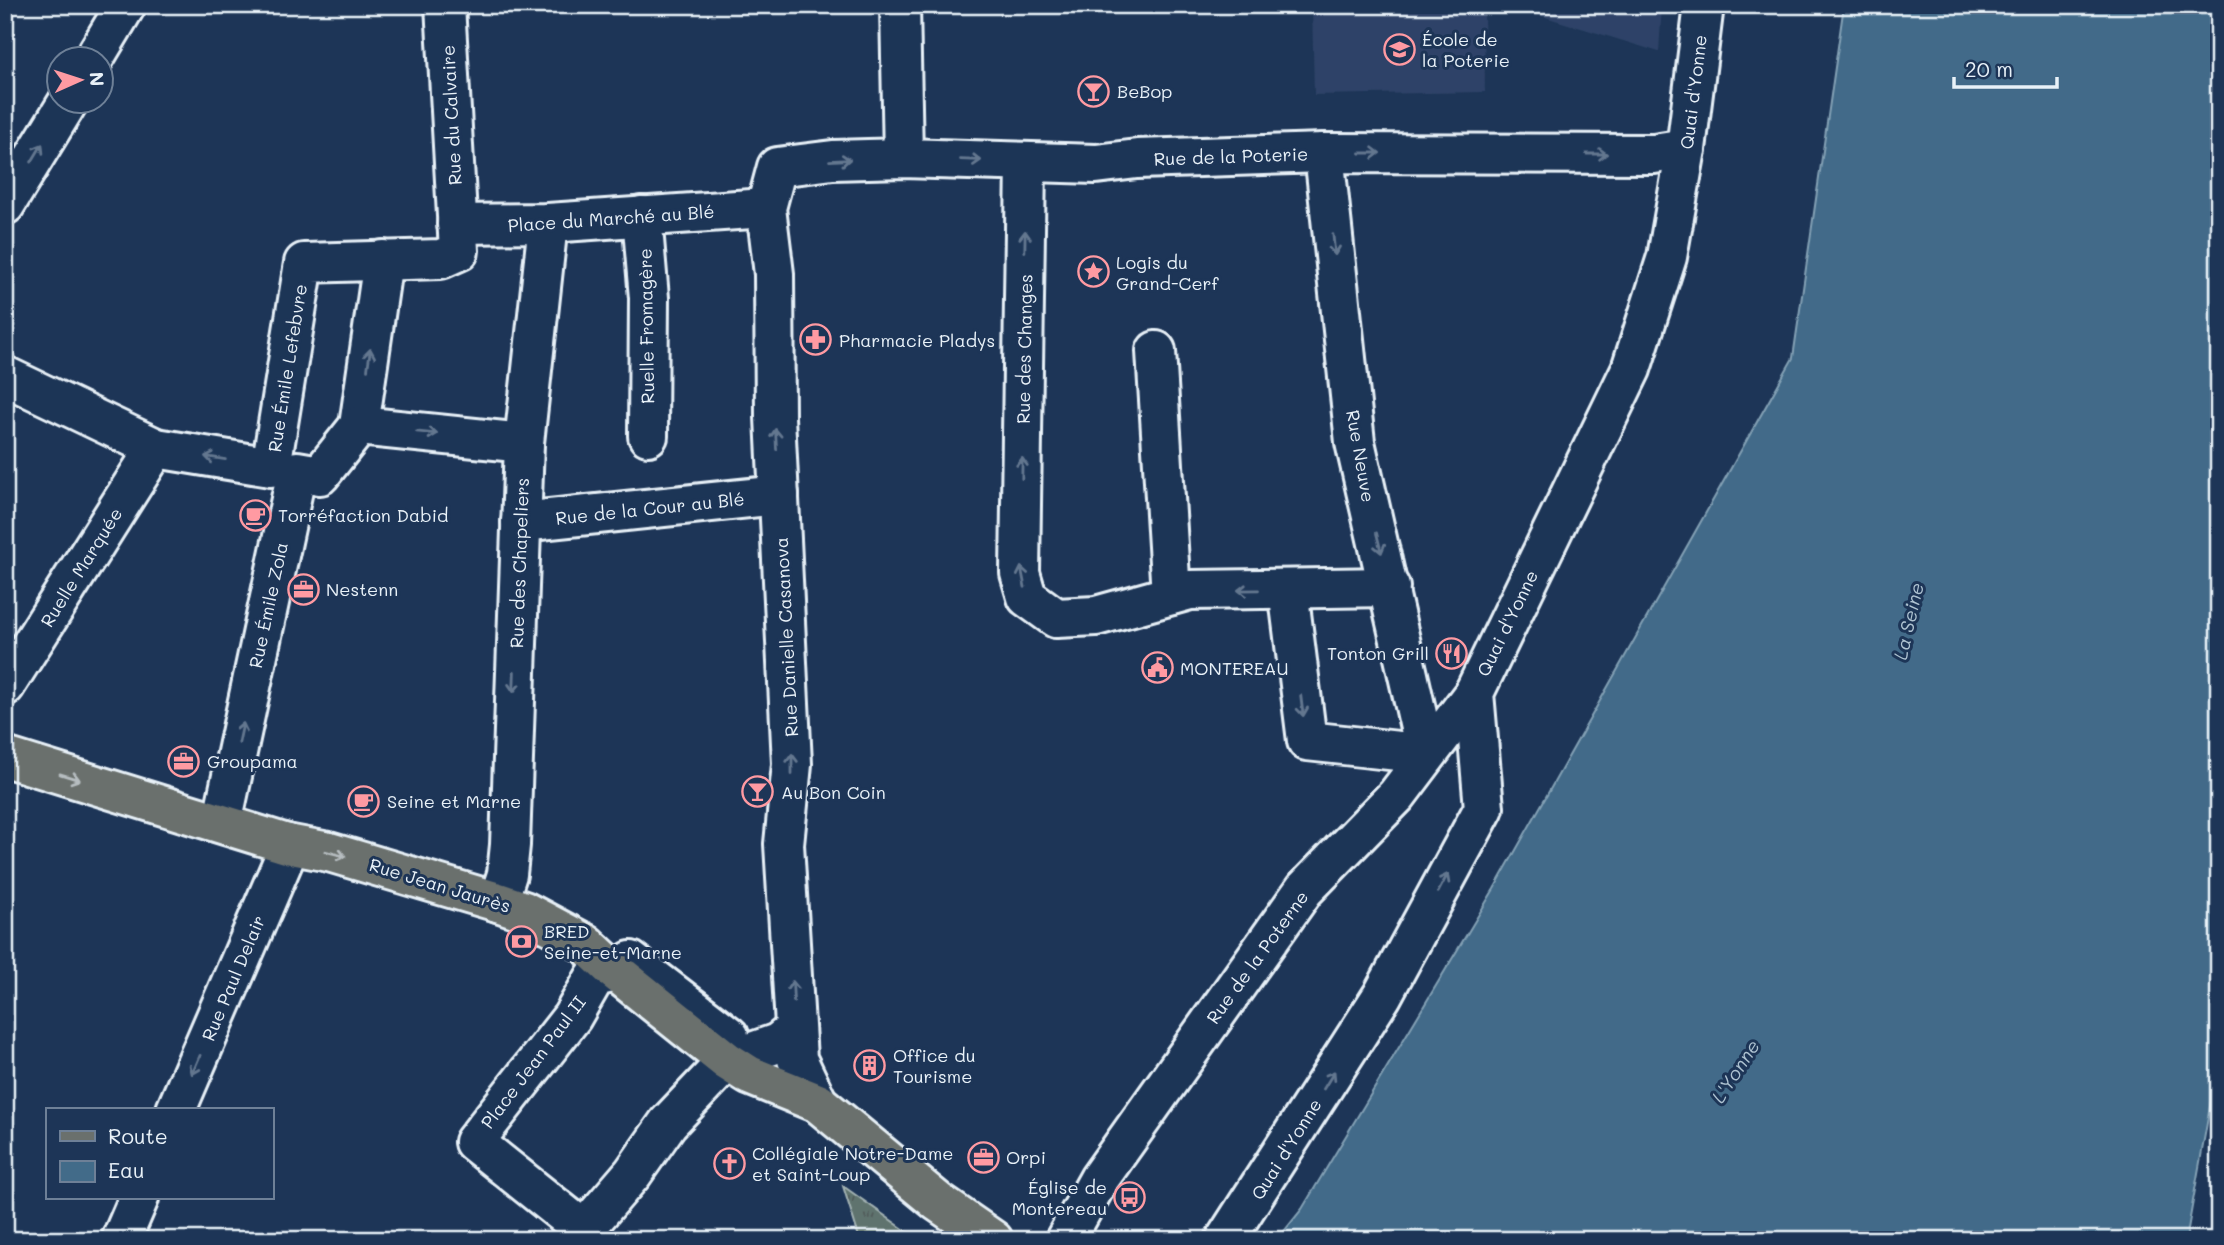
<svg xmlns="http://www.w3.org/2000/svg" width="2224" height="1245" viewBox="0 0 2224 1245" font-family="Mali,sans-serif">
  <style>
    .built { fill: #2e4367 }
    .grass { fill: url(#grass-tufts); stroke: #a3b2b3; stroke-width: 2 }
    .water { fill: #426b89; stroke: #84a1b5; stroke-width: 2 }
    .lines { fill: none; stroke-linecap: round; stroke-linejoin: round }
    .minor-casing { stroke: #e8f1f8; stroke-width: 44 }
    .major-casing { stroke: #e8f1f8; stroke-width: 44 }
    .minor { stroke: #1d3557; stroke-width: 38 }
    .major { stroke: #6a706d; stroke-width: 38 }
    .oneway { stroke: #64778f }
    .oneway2 { stroke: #b6bdc0 }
    .labels { text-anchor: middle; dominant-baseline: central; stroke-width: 6; stroke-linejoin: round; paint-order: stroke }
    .poi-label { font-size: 18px; fill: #e8f1f8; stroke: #1d3557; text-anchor: start }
    .street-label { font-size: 18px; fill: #e8f1f8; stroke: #1d3557 }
    .water-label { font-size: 19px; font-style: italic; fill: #aec2d1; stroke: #1d3557 }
  </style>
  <defs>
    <pattern id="grass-tufts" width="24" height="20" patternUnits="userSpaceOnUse" patternTransform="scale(1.75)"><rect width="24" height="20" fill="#5e736e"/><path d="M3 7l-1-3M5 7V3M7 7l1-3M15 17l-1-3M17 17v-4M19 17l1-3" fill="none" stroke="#515b5a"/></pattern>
  </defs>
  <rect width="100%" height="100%" fill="#1d3557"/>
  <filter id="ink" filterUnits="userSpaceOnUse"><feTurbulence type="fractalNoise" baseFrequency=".0143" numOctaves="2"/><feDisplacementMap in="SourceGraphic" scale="14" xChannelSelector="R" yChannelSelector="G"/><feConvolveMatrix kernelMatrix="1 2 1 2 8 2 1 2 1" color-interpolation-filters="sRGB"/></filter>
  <g filter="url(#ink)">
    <!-- built -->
    <g class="built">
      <path d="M1312 5H1484L1485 92 1314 95Z"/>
      <path d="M1506 5H1662L1659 52Z"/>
    </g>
    <!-- grass -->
    <path class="grass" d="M843 1186 909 1233 912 1240H860Z"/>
    <!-- water -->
    <path class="water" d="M1844 5H2219V1056L2186 1240H1277L1302 1209 1494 889 1793 358Z"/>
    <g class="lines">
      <defs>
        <g id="minor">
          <path d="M900 5 903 158"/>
          <path d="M93 60 126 5"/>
          <path d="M1026 162 1020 573 1027 597 1056 618 1096 616 1190 590 1390 587"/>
          <path d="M5 205 68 102"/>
          <path d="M642 216 649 298 648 436"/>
          <path d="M457 224 548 223 766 208"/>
          <path d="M1156 351 1171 595"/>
          <path d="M5 376 156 448 271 467 304 263 441 259 459 251 445 5"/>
          <path d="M359 426 383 260"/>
          <path d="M359 426 524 443"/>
          <path d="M521 522 779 495"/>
          <path d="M1288 589 1307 741 1426 754 1355 442 1324 153"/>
          <path d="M5 686 156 448"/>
          <path d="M222 823 297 471 320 475 359 426"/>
          <path d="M498 902 507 874 510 845 524 443 548 223"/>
          <path d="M631 961 729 1036 727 1061 668 1123 633 1173 584 1230 474 1142 572 1017 595 977 616 972Z"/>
          <path d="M727 1061 778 1043 794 1030"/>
          <path d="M818 1103 797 1059 784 844 792 764 775 417 774 274 766 208 777 167 833 160 903 158 1096 164 1137 159 1324 153 1654 154 1686 149"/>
          <path d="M176 1110 284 859 287 844"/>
          <path d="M121 1240 139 1198"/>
          <path d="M1065 1240 1099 1179 1304 890 1397 795 1474 693"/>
          <path d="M1225 1240 1382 996 1484 808 1474 693 1631 369 1667 257 1686 149 1704 5"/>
        </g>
        <path id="major" d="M5 757 287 844 329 852 498 902 524 911 586 944 616 972 727 1061 749 1075 818 1103 938 1202 993 1240"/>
      </defs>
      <!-- minor casing -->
      <use href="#minor" class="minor-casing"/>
      <!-- major casing -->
      <use href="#major" class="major-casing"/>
      <!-- minor -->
      <use href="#minor" class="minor"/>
      <!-- major -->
      <use href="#major" class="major"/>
    </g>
    <!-- one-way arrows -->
    <defs><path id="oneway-shaft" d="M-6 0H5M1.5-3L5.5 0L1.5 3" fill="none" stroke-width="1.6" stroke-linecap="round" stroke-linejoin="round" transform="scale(1.75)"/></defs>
    <g class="oneway">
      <use href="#oneway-shaft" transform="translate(37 153) rotate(-59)"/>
      <use href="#oneway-shaft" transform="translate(1370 153)"/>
      <use href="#oneway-shaft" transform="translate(1597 154)"/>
      <use href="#oneway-shaft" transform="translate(840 160) rotate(-3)"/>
      <use href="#oneway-shaft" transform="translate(971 160) rotate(2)"/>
      <use href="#oneway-shaft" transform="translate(1025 241) rotate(-89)"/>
      <use href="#oneway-shaft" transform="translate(1334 245) rotate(84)"/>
      <use href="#oneway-shaft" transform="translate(369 359) rotate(-82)"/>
      <use href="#oneway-shaft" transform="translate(427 433) rotate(6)"/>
      <use href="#oneway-shaft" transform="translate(776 439) rotate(-93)"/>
      <use href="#oneway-shaft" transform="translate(215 458) rotate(-171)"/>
      <use href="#oneway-shaft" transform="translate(1022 468) rotate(-89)"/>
      <use href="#oneway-shaft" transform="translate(1379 543) rotate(76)"/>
      <use href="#oneway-shaft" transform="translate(1023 577) rotate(-101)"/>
      <use href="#oneway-shaft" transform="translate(1248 590) rotate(179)"/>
      <use href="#oneway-shaft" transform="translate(514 682) rotate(92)"/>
      <use href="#oneway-shaft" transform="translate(1302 706) rotate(83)"/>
      <use href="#oneway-shaft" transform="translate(241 733) rotate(-78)"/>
      <use href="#oneway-shaft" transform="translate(792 764) rotate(-90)"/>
      <use href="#oneway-shaft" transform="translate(1443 883) rotate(-62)"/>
      <use href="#oneway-shaft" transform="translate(793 991) rotate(-93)"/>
      <use href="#oneway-shaft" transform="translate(196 1065) rotate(113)"/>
      <use href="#oneway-shaft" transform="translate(1329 1080) rotate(-58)"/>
    </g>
    <g class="oneway2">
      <use href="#oneway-shaft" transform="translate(70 777) rotate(17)"/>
      <use href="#oneway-shaft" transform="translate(336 854) rotate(15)"/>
    </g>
  </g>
  <!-- icons -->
  <defs>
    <symbol id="school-ring" viewBox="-11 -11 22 22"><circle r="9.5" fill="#1d3557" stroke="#ff9aa2" stroke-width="1.5"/><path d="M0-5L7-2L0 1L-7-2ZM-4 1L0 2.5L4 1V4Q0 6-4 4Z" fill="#ff9aa2"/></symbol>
    <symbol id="bar-ring" viewBox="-11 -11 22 22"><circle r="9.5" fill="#1d3557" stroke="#ff9aa2" stroke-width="1.5"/><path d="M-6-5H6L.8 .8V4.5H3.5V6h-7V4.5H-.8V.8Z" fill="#ff9aa2"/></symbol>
    <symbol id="sight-ring" viewBox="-11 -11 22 22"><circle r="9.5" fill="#1d3557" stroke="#ff9aa2" stroke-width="1.5"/><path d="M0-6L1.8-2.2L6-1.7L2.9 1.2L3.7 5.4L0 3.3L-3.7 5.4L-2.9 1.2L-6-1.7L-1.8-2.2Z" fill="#ff9aa2"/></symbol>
    <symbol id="pharmacy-ring" viewBox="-11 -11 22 22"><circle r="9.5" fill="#1d3557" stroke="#ff9aa2" stroke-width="1.5"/><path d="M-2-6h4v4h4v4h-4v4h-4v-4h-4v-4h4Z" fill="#ff9aa2"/></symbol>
    <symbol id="cafe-ring" viewBox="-11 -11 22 22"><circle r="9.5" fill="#1d3557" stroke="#ff9aa2" stroke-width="1.5"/><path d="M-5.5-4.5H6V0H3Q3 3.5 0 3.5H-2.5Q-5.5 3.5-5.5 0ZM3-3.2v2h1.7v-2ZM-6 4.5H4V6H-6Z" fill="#ff9aa2"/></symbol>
    <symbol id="office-ring" viewBox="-11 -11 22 22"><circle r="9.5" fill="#1d3557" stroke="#ff9aa2" stroke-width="1.5"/><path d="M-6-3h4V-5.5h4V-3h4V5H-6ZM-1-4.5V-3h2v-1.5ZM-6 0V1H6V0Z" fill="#ff9aa2"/></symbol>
    <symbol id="restaurant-ring" viewBox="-11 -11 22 22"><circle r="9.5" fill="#1d3557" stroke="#ff9aa2" stroke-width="1.5"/><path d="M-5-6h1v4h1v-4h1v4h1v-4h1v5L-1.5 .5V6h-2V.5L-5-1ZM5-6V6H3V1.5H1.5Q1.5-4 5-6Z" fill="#ff9aa2"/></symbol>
    <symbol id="civic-ring" viewBox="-11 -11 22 22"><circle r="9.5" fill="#1d3557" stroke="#ff9aa2" stroke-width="1.5"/><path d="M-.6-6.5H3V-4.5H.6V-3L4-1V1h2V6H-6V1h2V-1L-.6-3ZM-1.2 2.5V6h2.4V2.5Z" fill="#ff9aa2"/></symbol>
    <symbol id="bank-ring" viewBox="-11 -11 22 22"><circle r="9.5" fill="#1d3557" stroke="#ff9aa2" stroke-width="1.5"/><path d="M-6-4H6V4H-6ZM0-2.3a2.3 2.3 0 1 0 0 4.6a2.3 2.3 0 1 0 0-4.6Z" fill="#ff9aa2"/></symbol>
    <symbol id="building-ring" viewBox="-11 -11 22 22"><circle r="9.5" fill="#1d3557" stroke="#ff9aa2" stroke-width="1.5"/><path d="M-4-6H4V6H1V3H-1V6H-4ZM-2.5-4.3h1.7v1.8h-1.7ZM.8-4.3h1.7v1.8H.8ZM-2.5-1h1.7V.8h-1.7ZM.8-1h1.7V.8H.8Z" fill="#ff9aa2"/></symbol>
    <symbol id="church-ring" viewBox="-11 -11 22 22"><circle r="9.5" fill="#1d3557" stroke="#ff9aa2" stroke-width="1.5"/><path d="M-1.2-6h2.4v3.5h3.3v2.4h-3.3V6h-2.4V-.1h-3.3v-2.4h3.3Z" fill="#ff9aa2"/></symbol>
    <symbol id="bus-ring" viewBox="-11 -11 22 22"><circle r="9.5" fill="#1d3557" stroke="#ff9aa2" stroke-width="1.5"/><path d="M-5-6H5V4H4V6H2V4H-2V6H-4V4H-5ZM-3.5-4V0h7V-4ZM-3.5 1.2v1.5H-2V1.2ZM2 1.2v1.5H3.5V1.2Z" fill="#ff9aa2"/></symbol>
  </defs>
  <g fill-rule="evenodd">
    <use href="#school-ring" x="1382" y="32" width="35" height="35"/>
    <use href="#bar-ring" x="1076" y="74" width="35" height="35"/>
    <use href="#sight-ring" x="1076" y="254" width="35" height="35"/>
    <use href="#pharmacy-ring" x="798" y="322" width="35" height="35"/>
    <use href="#cafe-ring" x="238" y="498" width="35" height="35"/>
    <use href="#office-ring" x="286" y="572" width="35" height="35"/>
    <use href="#restaurant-ring" x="1434" y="636" width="35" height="35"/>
    <use href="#civic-ring" x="1140" y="650" width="35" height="35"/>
    <use href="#office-ring" x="166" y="744" width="35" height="35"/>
    <use href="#bar-ring" x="740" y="774" width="35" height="35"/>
    <use href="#cafe-ring" x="346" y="784" width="35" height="35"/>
    <use href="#bank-ring" x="504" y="924" width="35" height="35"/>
    <use href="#building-ring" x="852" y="1048" width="35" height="35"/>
    <use href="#office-ring" x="966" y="1140" width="35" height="35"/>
    <use href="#church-ring" x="712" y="1146" width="35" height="35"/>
    <use href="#bus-ring" x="1112" y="1180" width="35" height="35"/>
  </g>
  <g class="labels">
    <!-- poi labels -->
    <g class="poi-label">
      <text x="1422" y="39">École de<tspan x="1422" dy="21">la Poterie</tspan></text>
      <text x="1117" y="91">BeBop</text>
      <text x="1116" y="262">Logis du<tspan x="1116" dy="21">Grand-Cerf</tspan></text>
      <text x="839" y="340">Pharmacie Pladys</text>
      <text x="278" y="515">Torréfaction Dabid</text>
      <text x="326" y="589">Nestenn</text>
      <text x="1429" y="653" text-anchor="end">Tonton Grill</text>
      <text x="1180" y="668">MONTEREAU</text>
      <text x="207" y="761">Groupama</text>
      <text x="781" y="792">Au Bon Coin</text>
      <text x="387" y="801">Seine et Marne</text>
      <text x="544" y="931">BRED<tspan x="544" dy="21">Seine-et-Marne</tspan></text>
      <text x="893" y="1055">Office du<tspan x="893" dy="21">Tourisme</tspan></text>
      <text x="752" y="1153">Collégiale Notre-Dame<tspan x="752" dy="21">et Saint-Loup</tspan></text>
      <text x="1006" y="1157">Orpi</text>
      <text x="1107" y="1187" text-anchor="end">Église de<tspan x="1107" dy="21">Montereau</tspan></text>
    </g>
    <!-- street labels -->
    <g class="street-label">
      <text transform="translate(1693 92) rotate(-83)">Quai d'Yonne</text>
      <text transform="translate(451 115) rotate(-93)">Rue du Calvaire</text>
      <text transform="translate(1231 156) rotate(-2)">Rue de la Poterie</text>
      <text transform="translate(611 218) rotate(-4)">Place du Marché au Blé</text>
      <text transform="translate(646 326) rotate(-91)">Ruelle Fromagère</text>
      <text transform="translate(1024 349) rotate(-89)">Rue des Changes</text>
      <text transform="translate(287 368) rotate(-81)">Rue Émile Lefebvre</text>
      <text transform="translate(1361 456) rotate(80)">Rue Neuve</text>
      <text transform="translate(650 508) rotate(-6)">Rue de la Cour au Blé</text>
      <text transform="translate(519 563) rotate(-88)">Rue des Chapeliers</text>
      <text transform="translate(81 567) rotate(-58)">Ruelle Marquée</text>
      <text transform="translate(268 605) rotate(-78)">Rue Émile Zola</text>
      <text transform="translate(1507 623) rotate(-64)">Quai d'Yonne</text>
      <text transform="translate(786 637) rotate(-93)">Rue Danielle Casanova</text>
      <text transform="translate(440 885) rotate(17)">Rue Jean Jaurès</text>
      <text transform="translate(1257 957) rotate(-54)">Rue de la Poterne</text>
      <text transform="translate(233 978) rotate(-67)">Rue Paul Delair</text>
      <text transform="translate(533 1062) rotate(-53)">Place Jean Paul II</text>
      <text transform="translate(1286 1149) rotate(-58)">Quai d'Yonne</text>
    </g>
    <!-- water labels -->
    <g class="water-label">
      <text transform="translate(1908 621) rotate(-77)">La Seine</text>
      <text transform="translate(1735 1071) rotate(-57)">L'Yonne</text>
    </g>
  </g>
  <!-- margin -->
  <rect width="2224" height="1245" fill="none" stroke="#1d3557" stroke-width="28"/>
  <rect x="14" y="14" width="2196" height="1217" fill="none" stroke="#e8f1f8" stroke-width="2.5" filter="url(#ink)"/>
  <!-- legend -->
  <rect x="46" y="1108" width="228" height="91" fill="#1d3557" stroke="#6e8097" stroke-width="2"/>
  <rect x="60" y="1131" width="35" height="10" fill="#6a706d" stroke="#6e8097" stroke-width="2"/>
  <text x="108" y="1144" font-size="21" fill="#e8f1f8">Route</text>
  <rect x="60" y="1161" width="35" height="21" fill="#426b89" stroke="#6e8097" stroke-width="2"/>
  <text x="108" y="1178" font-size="21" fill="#e8f1f8">Eau</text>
  <!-- north arrow -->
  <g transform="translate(80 80) rotate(87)"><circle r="33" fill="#1d3557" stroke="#6e8097" stroke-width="2"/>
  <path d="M0-5L12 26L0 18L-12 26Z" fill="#ff9aa2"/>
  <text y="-10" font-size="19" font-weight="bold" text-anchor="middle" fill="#e8f1f8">N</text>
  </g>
  <!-- scale -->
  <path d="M1954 77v10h103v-10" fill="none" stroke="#e8f1f8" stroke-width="3.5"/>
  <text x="1965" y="77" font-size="21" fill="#e8f1f8" stroke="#1d3557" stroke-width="5" paint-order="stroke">20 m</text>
</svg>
